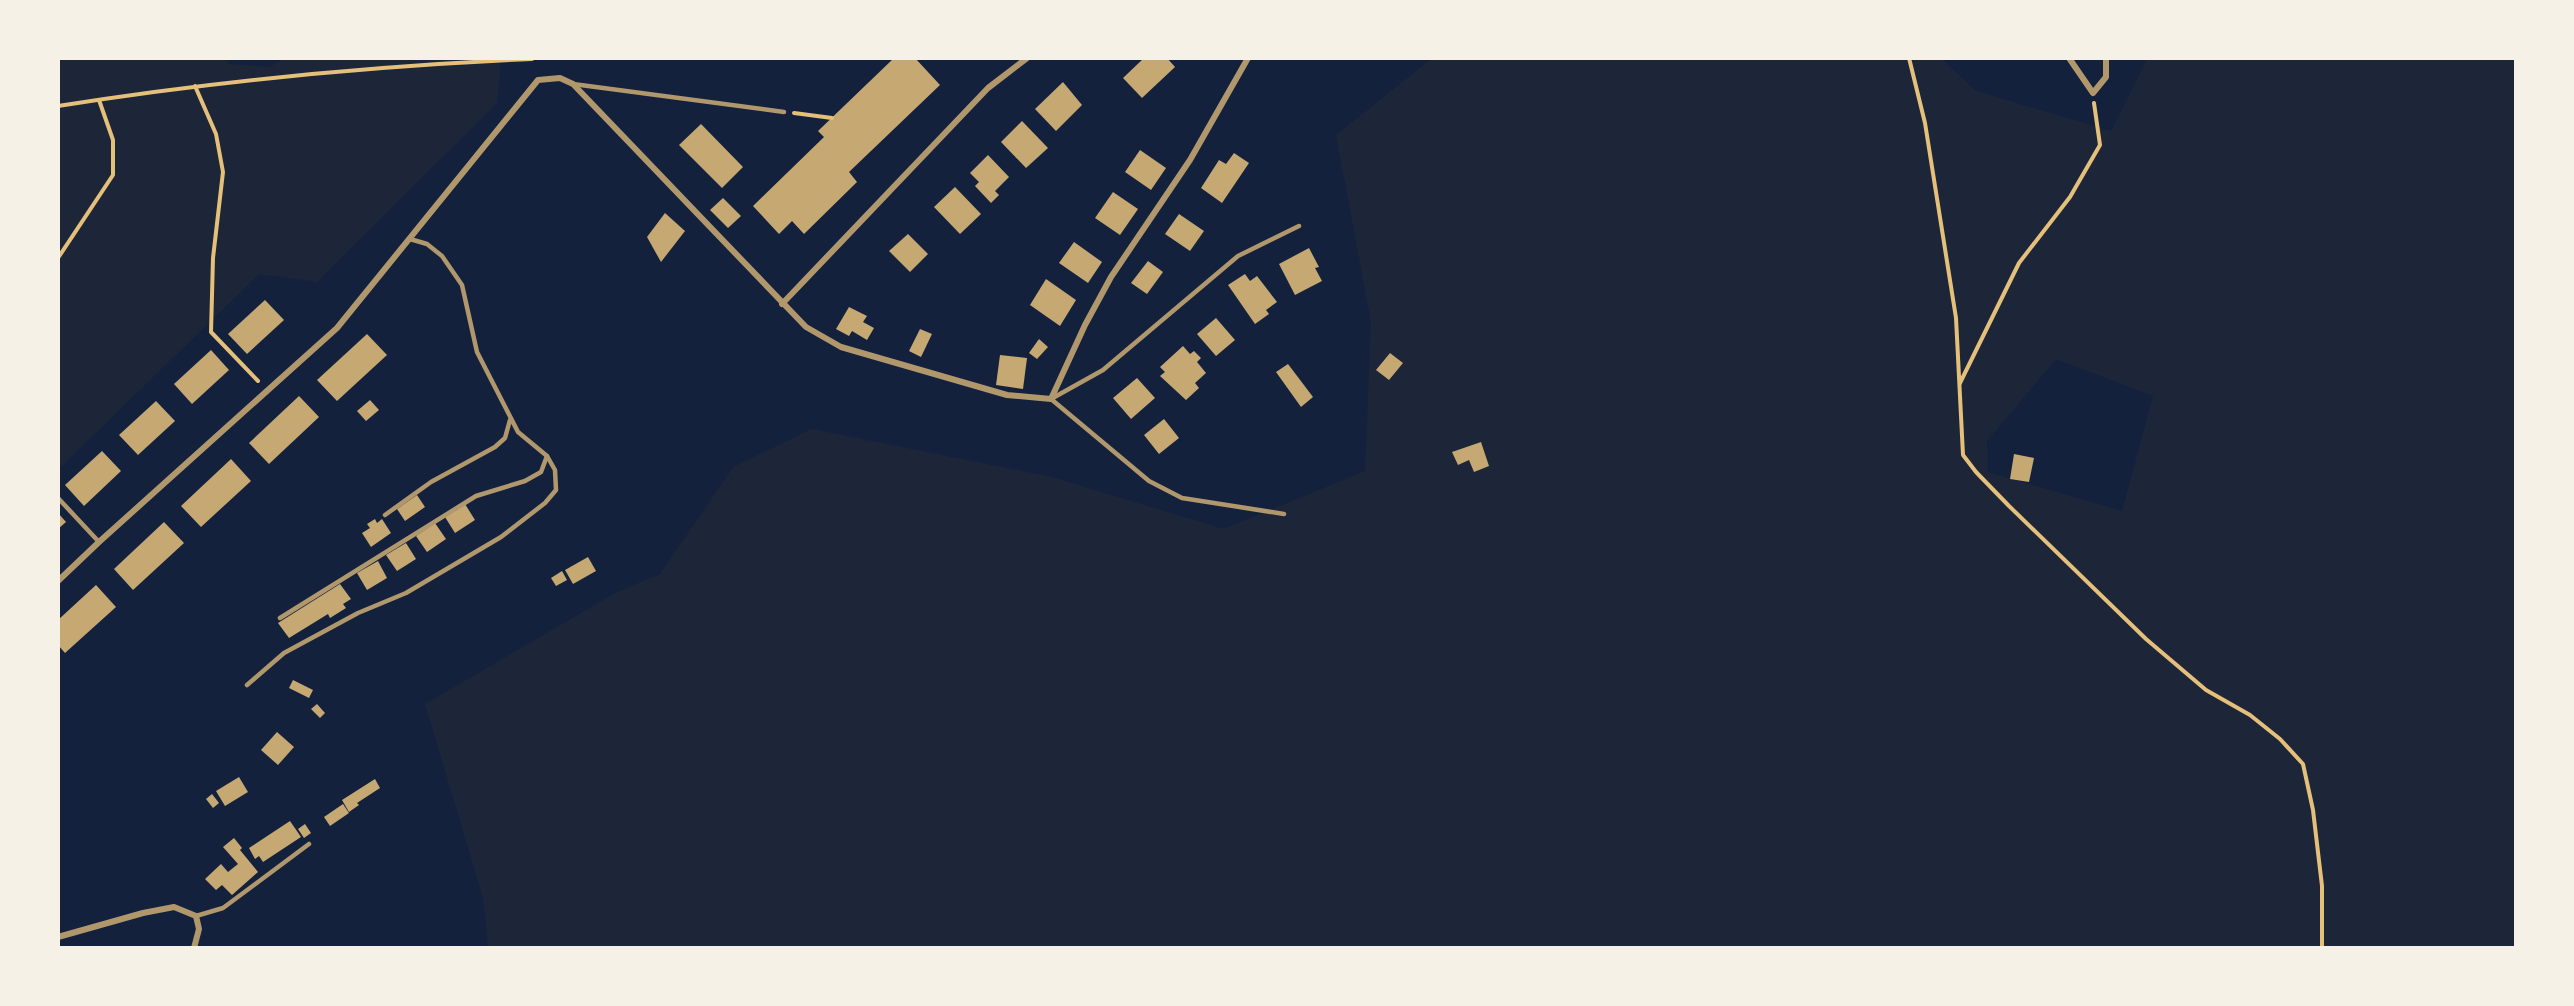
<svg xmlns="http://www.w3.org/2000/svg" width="2574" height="1006" viewBox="0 0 2574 1006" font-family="'Nunito Sans',sans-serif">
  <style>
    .green { fill: #1d2539; fill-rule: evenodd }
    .building { fill: #c6a872 }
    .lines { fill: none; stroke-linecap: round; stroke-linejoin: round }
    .path { stroke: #e5c07b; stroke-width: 4 }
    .service { stroke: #b1986c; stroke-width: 4.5 }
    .minor { stroke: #b1986c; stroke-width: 6 }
  </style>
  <rect width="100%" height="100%" fill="#14213d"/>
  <!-- green -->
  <g class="green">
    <path d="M226 58 229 64 270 67 284 58 501 59 497 103 317 282 259 274 62 466 58 464V59Z"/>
    <path d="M1431 59H1942L1976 91 2111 131 2147 59H2515V947H488L483 898 425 704 617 592 660 574 733 467 812 429 1052 477 1224 529 1365 471 1371 322 1336 135ZM2056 359 2153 396 2122 511 1988 472 1987 441Z"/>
  </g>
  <!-- building -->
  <g class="building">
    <path d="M894 58H915L940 85 849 172 857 182 804 234 792 221 779 234 753 206 824 137 818 131Z"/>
    <path d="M1144 58H1167L1175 67 1142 98 1123 78Z"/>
    <path d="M1063 82 1082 105 1056 131 1035 109Z"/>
    <path d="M1022 121 1048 148 1026 168 1001 142Z"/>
    <path d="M701 124 743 167 722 188 679 145Z"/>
    <path d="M1140 150 1166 168 1151 190 1125 172Z"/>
    <path d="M1234 153 1249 163 1222 203 1201 188 1219 160 1226 164Z"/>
    <path d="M988 155 1009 177 995 191 999 195 991 203 975 186 979 182 970 173Z"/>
    <path d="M955 187 981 214 960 234 934 207Z"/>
    <path d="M1113 192 1138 209 1120 235 1095 218Z"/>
    <path d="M723 198 741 216 728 228 710 210Z"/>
    <path d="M665 213 685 231 661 262 647 237Z"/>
    <path d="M1179 214 1204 231 1190 251 1165 234Z"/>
    <path d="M908 234 928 254 910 272 889 251Z"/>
    <path d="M1074 242 1102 262 1088 283 1059 263Z"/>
    <path d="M1309 248 1319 267 1315 268 1322 281 1295 295 1279 264Z"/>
    <path d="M1148 261 1163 272 1147 294 1131 283Z"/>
    <path d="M1245 274 1250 281 1257 276 1277 302 1266 310 1269 314 1255 324 1228 285Z"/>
    <path d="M1046 279 1076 300 1060 326 1030 305Z"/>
    <path d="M265 300 284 320 247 354 228 334Z"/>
    <path d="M849 307 867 316 863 322 874 328 867 340 852 331 849 336 836 329Z"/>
    <path d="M1216 318 1235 340 1216 356 1197 334Z"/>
    <path d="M920 329 932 334 921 357 909 351Z"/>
    <path d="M367 334 387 355 337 401 317 380Z"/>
    <path d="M1039 339 1048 347 1037 359 1029 353Z"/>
    <path d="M1183 346 1190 354 1194 351 1201 358 1197 362 1206 373 1195 383 1199 388 1186 400 1160 376 1165 372 1160 367Z"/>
    <path d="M211 350 229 370 192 404 174 384Z"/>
    <path d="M1390 353 1403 363 1389 380 1376 370Z"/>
    <path d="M1000 355 1027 358 1023 389 996 385Z"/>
    <path d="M1288 364 1313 397 1301 407 1276 372Z"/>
    <path d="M1137 378 1155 398 1131 419 1113 398Z"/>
    <path d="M299 396 319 417 269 464 249 443Z"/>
    <path d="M370 400 379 410 366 421 357 411Z"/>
    <path d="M156 401 175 421 138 455 119 435Z"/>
    <path d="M1164 419 1179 438 1159 454 1144 435Z"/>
    <path d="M1481 442 1489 466 1474 472 1469 460 1458 465 1452 452Z"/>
    <path d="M102 451 121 471 84 506 65 485Z"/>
    <path d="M2014 454 2034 458 2029 482 2010 479Z"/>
    <path d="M231 459 251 481 201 527 181 506Z"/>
    <path d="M417 495 425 507 405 521 397 509Z"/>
    <path d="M465 504 475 520 455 533 445 517Z"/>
    <path d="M58 513 66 522 58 529Z"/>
    <path d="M375 519 377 523 382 519 391 533 371 547 362 533 370 528 367 524Z"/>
    <path d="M164 522 184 543 133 590 114 569Z"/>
    <path d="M435 523 446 539 427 552 416 536Z"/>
    <path d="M406 543 416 559 397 571 386 555Z"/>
    <path d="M588 557 596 571 573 584 565 570Z"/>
    <path d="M378 561 387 578 367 590 357 573Z"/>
    <path d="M562 571 567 580 556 586 551 578Z"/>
    <path d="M340 584 351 599 343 604 346 608 330 618 328 614 289 638 278 623Z"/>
    <path d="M96 585 116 607 65 653 58 645V620Z"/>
    <path d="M293 680 313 690 309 698 289 688Z"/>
    <path d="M317 704 325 713 320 718 311 709Z"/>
    <path d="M277 732 294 747 278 765 261 750Z"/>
    <path d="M239 777 248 792 225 806 216 791Z"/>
    <path d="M375 779 380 788 357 803 359 805 349 812 342 800Z"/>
    <path d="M212 794 219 803 213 808 206 799Z"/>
    <path d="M343 804 349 813 330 826 324 817Z"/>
    <path d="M290 821 301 837 263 862 259 856 255 859 249 848Z"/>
    <path d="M305 824 311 833 304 838 298 829Z"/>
    <path d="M234 838 242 848 240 850 258 872 232 895 222 885 216 890 205 879 221 864 228 872 238 864 223 847Z"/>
  </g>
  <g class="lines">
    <!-- path -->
    <g class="path">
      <path d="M1909 58 1925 123 1956 318 1963 455 1976 472 2009 506 2146 639 2206 690 2250 715 2280 739 2303 764 2313 810 2322 886V948"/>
      <path d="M195 86 216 134 223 172 213 258 211 332 258 381"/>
      <path d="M58 106C215 81 373 66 532 59"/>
      <path d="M794 113 832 118"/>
      <path d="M58 258 113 175V140L99 100"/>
      <path d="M1960 383 2019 263 2070 197 2100 145 2094 103"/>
    </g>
    <!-- service -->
    <g class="service">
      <path d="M573 84 784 112"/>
      <path d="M58 498 99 542"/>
      <path d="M1284 514 1182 498 1149 481 1051 399 1103 370 1238 256 1299 226"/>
      <path d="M385 515 431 482 495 447 505 438 510 420"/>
      <path d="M280 618 476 496 525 481 541 472 547 456"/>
      <path d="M247 685 284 653 358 613 406 593 501 537 545 503 556 490 555 470 547 456 518 432 477 352 462 285 442 256 427 244 410 239"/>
      <path d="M196 916 223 908 309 844"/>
    </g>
    <!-- minor -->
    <g class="minor">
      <path d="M2069 58 2093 93 2106 77V58"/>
      <path d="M782 304 988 88 1027 58"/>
      <path d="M58 581 99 542 337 328 538 80 560 78 573 84 806 327 841 347 1007 395 1051 399 1085 325 1111 277 1190 160 1248 58"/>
      <path d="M58 937 143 913 174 907 196 916 199 929 194 948"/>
    </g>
  </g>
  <!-- border -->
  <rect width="2574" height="1006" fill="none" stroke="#f6f1e7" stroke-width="120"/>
</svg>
